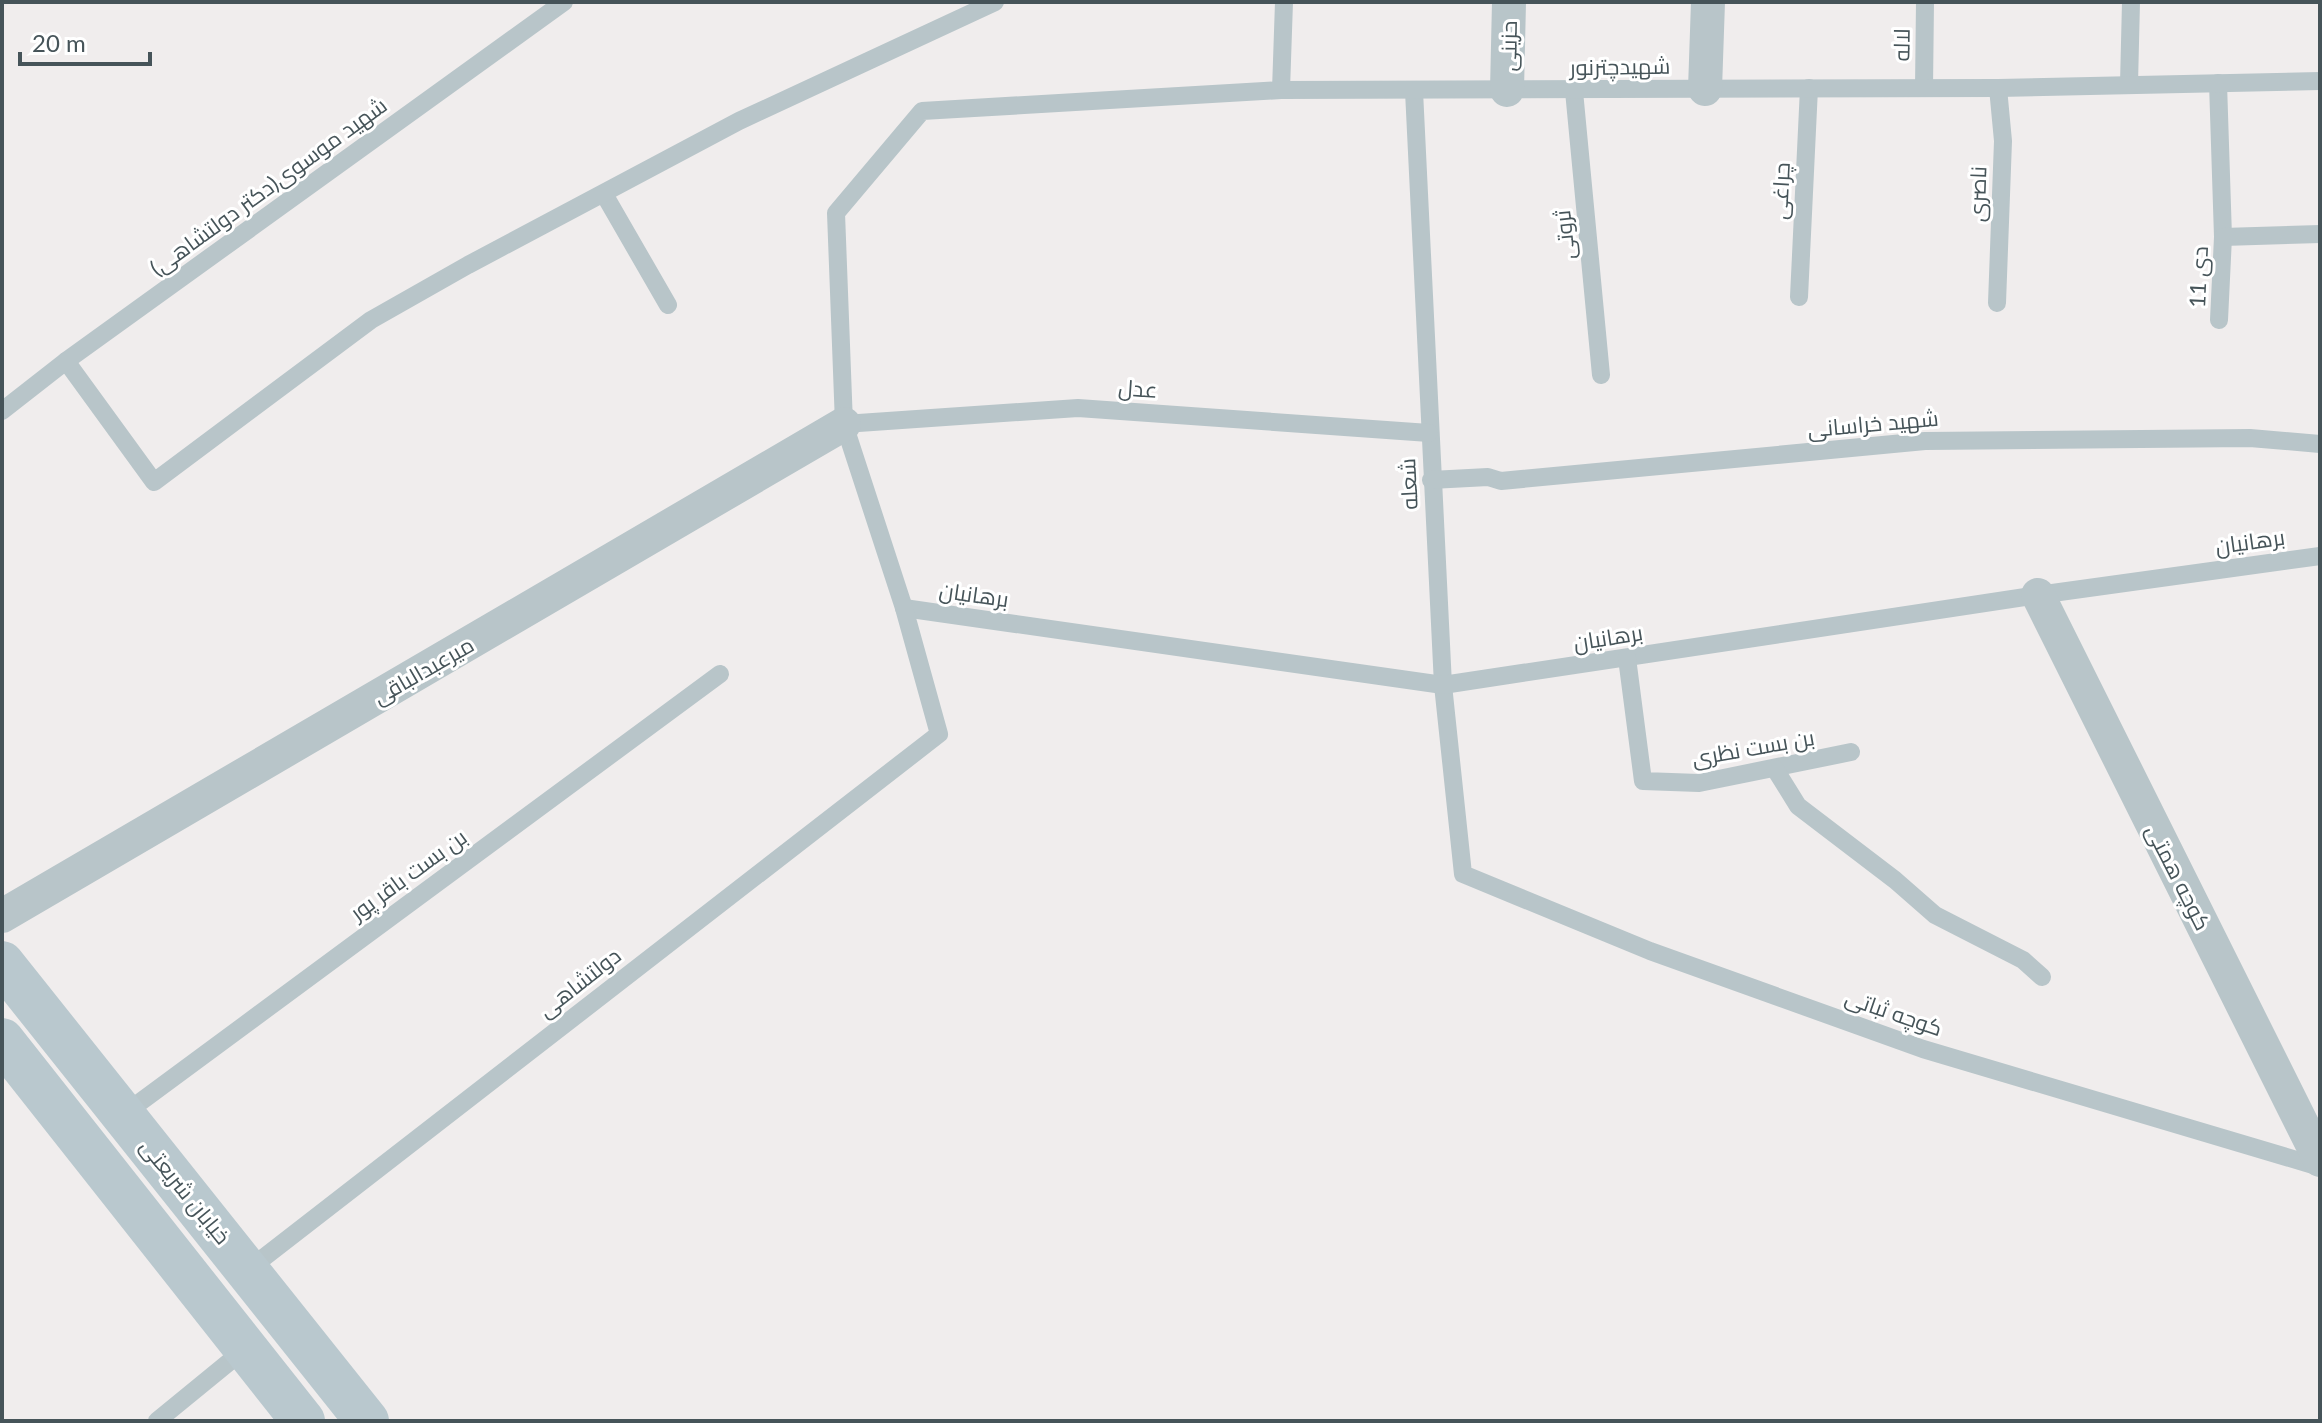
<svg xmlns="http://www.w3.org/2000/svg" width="2322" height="1423" viewBox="0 0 2322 1423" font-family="Lato,Cairo,sans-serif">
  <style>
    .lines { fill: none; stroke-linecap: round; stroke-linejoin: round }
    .service { stroke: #b8c5c9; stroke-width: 18 }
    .minor { stroke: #b8c5c9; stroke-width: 34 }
    .secondary { stroke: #b9c8ce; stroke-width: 44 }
    .labels { text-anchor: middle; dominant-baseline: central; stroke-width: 6; stroke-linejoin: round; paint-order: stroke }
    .street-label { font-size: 22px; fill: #465459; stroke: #fff }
  </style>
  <rect width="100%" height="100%" fill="#f0eded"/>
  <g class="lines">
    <!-- service -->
    <g class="service">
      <path d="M2218 83 2223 237"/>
      <path d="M2129 84 2131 2"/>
      <path d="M1924 88 1925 2"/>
      <path d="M1281 90 1284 2"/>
      <path d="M1414 91 1443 685 1463 874 1650 951 1923 1049 2320 1167"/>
      <path d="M1574 91 1601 375"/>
      <path d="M604 194 668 305"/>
      <path d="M1799 297 1809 88"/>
      <path d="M1997 303 2003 141 1998 88"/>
      <path d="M2219 320 2223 237 2320 234"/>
      <path d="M66 361 154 482 371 320 468 265 739 121 995 2"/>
      <path d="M2 411 66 361 564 2"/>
      <path d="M844 424 1078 408 1429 433"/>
      <path d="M1431 480 1488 477 1501 481 1925 441 2250 438 2320 444"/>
      <path d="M904 608 1443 685 2038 595 2320 556"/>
      <path d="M1627 658 1643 781 1699 783 1851 752"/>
      <path d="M1775 769 1798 806 1895 880 1935 915 2023 960 2042 977"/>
      <path d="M124 1114 720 674"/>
      <path d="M249 1269 939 734 904 608 844 424 836 213 922 111 1281 90 1998 88 2320 81"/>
      <path d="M157 1421 245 1349"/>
    </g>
    <!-- minor -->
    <g class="minor">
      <path d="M1705 89 1708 2"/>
      <path d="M1507 90 1509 2"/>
      <path d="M2038 595 2320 1160"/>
      <path d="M2 916 844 424"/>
    </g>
    <!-- secondary -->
    <g class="secondary">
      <path d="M2 963 367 1421"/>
      <path d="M2 1040 303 1421"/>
    </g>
  </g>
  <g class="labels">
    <!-- street labels -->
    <g class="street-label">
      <text transform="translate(1901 45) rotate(-89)">لاله</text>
      <text transform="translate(1508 46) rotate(-89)">حزینی</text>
      <text transform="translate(1620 66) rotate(-1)">شهیدچترنور</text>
      <text transform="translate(268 186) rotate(-36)">شهید موسوی(دکتر دولتشاهی)</text>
      <text transform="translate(1780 191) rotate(-87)">چراغی</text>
      <text transform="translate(1977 194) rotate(-88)">ناصری</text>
      <text transform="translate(1564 235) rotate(-96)">ثروتی</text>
      <text transform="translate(2198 277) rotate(-87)">11 دی</text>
      <text transform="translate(1138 388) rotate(4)">عدل</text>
      <text transform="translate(1873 423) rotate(-5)">شهید خراسانی</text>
      <text transform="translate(1408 484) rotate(-93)">شعله</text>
      <text transform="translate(2250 541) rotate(-8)">برهانیان</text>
      <text transform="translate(974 594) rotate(8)">برهانیان</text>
      <text transform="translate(1608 637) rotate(-9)">برهانیان</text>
      <text transform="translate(423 670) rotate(-30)">میرعبدالباقی</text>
      <text transform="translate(1753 747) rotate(-10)">بن بست نظری</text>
      <text transform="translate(408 874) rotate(-36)">بن بست باقر پور</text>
      <text transform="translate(2179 877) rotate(63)">کوچه همتی</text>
      <text transform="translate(579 982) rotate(-38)">دولتشاهی</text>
      <text transform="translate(1894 1012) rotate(19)">کوچه ثباتی</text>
      <text transform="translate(186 1191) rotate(51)">خیابان شریعتی</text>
    </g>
  </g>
  <!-- border -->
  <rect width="2322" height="1423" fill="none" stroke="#465459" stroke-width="8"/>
  <!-- scale -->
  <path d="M20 52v12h130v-12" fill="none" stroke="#465459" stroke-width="4"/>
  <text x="32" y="52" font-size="24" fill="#465459" stroke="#ffffff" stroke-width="6" paint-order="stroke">20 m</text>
</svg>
